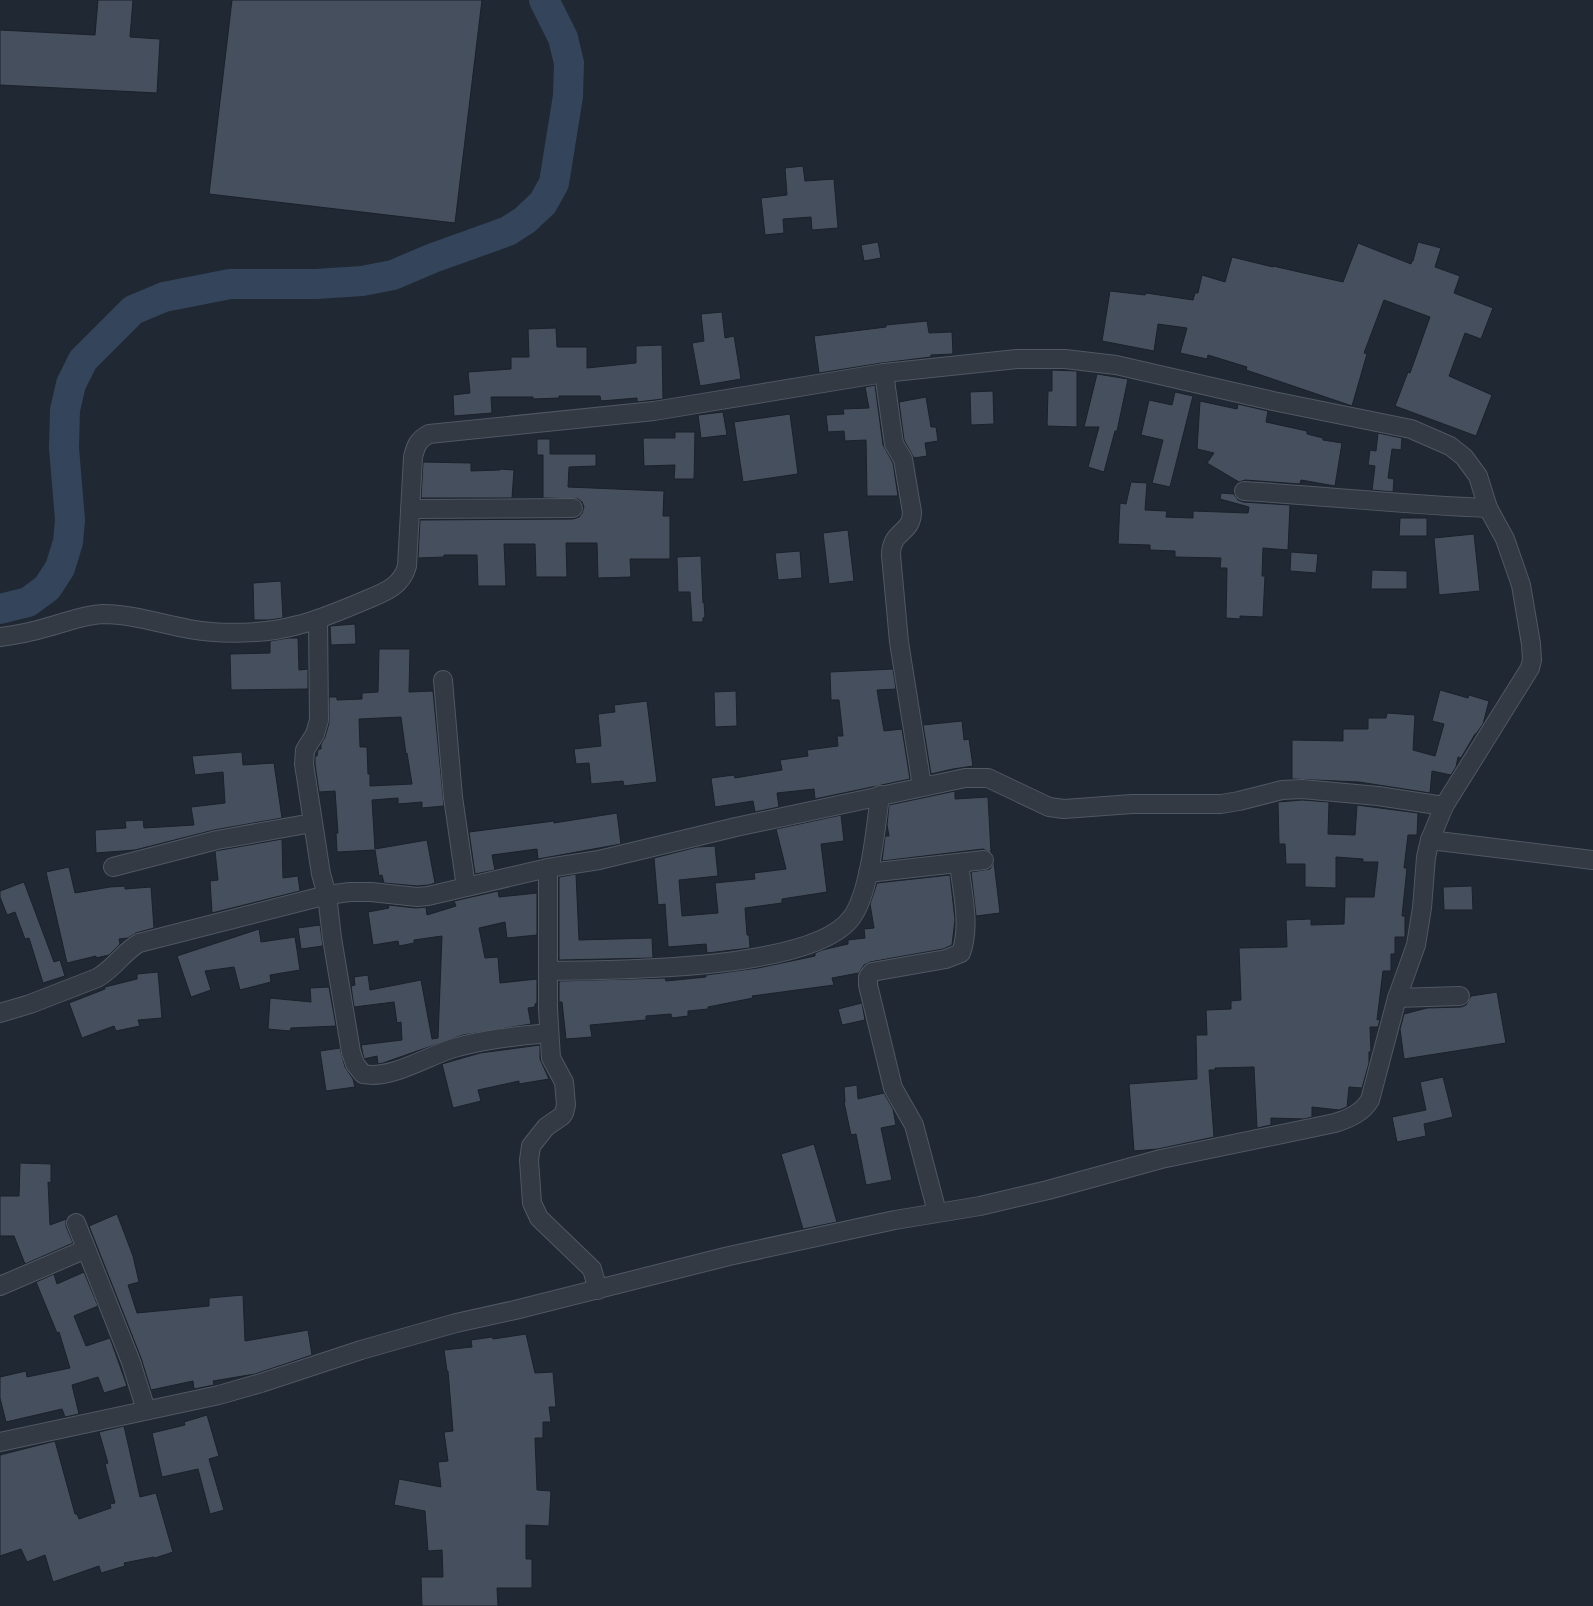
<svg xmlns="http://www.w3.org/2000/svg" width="1593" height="1606" viewBox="0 0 1593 1606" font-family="Mulish,sans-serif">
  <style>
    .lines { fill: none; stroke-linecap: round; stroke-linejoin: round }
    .river { stroke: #34445a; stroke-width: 30 }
    .building { fill: #464f5d; stroke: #1a212b; fill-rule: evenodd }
    .minor-casing { stroke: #505863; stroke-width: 20 }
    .minor { stroke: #333a44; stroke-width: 18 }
  </style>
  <rect width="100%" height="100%" fill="#202833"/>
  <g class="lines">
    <!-- river -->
    <path class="river" d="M0 609 28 602 47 588 60 568 68 542 70 520 64 448 65 410 71 384 83 360 133 310 164 297 230 284H316L362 281 393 275 433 258 508 231 525 220 543 203 554 183 568 96 569 63 563 38 544 0"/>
  </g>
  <!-- building -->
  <g class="building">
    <path d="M98 0H133L130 37 160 39 157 93 0 85V30L95 35Z"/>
    <path d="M232 0H482L455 223 209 194Z"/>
    <path d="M803 166 805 181 834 179 838 228 812 230 811 217 783 219 784 233 765 235 761 198 787 195 785 168Z"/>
    <path d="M878 242 881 258 864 261 861 245Z"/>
    <path d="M1418 242 1441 248 1435 267 1460 276 1454 293 1493 308 1481 339 1465 333 1449 376 1492 395 1476 436 1395 406 1408 372 1410 373 1430 317 1384 300 1364 353 1367 354 1352 406 1246 370 1247 367 1208 355 1207 359 1180 353 1187 328 1158 324 1154 351 1102 341 1110 291 1145 295 1146 293 1193 300 1195 293H1198L1202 275 1225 282 1232 257 1273 267V266L1343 282 1358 243 1411 264 1412 261H1413Z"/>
    <path d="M722 312 725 338 734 336 741 379 700 386 692 343 704 341 701 314Z"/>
    <path d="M927 321 929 333 952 332 953 354 931 355V357L882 363 819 373 814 336 886 327V325Z"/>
    <path d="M556 328 557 347H587V368L636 363V346L662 345 663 399 637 402V398L601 401 600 396H559V398L533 399V397H491L492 413 454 416 453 395 470 393 468 372 511 369V357H529L528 329Z"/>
    <path d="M1052 370 1077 371V427L1047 426 1048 391H1052Z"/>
    <path d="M1097 374 1128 379 1117 431H1115L1104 472 1088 467 1099 427H1084Z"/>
    <path d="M875 385 883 445 893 463 898 496H867L866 440 845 441 844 431 828 432 826 415 844 414 843 409 869 408 865 387Z"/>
    <path d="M993 391 994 424 971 425 970 392Z"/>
    <path d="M1175 392 1193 396 1170 487 1152 483 1163 440 1141 435 1149 400 1172 405Z"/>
    <path d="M926 397 931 427H936L938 441 925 443 927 456 914 458 904 440 899 402Z"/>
    <path d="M1200 401 1237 409 1238 404 1268 411 1266 422 1307 431V434L1323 438V440L1342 443 1335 486 1301 480 1300 484 1245 480 1239 482 1207 463 1214 453 1197 449Z"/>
    <path d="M723 412 727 435 701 438 698 415Z"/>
    <path d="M790 414 798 474 743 482 734 422Z"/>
    <path d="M675 432H695L694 479H674L675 465 644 466 643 438H675Z"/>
    <path d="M1378 433 1402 438 1401 450 1392 449 1388 478 1394 479 1393 492 1372 490 1375 466 1368 465 1370 450 1376 451Z"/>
    <path d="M537 439H550V454H596V466L569 467 568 487 664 491 663 516H670V559H630L631 577 598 578 597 543H566L567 577H536L535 544H504L506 586H478L477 555H444V557L418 558 420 520 573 519 579 517 582 513 584 507 582 502 578 499 543 498V455H537Z"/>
    <path d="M423 462 471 463V471L500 470V469L514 470 512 498H421Z"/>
    <path d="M1131 482 1147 483 1145 510 1167 511 1166 517 1193 518V511L1248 513 1249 507 1220 499 1221 493 1234 494 1238 500 1243 502 1290 505 1288 550 1263 548 1262 576H1265L1263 617 1240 616V619L1226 618 1227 568H1220L1221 558 1175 557V551L1150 550V545L1118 544 1120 503 1126 504Z"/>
    <path d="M1400 518H1427V536H1399Z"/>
    <path d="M848 530 854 581 829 584 823 533Z"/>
    <path d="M1474 534 1480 591 1439 595 1434 538Z"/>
    <path d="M800 551 802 578 778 580 775 553Z"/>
    <path d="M1291 552 1318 554 1316 573 1290 571Z"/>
    <path d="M701 556 703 603 704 602 705 617 703 618V622H692L690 592H678L677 557Z"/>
    <path d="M1372 570 1407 571V589H1371Z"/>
    <path d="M281 581 283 618 269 620H254L253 583Z"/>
    <path d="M355 624 356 644 331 645 330 626Z"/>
    <path d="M288 638H298L299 670 308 669V689L231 690 230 654 270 653V641Z"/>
    <path d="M379 649H410L409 692 433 691 444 806 422 808V802L398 804V798L372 800 375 849 427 840 435 883 429 885 417 886 384 883 382 875 379 876 375 850 337 852 336 833H338L335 791 319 792 315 764V756H317L318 749H321V744L325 737 329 723V697H337V700L362 699V693L378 692ZM401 717 406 754 407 753 412 784 370 786V774H368L367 747H360L359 719Z"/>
    <path d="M893 669 896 689 877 690 884 731 902 729 910 779 815 799 814 789 777 793 779 807 755 812 753 801 715 807 711 778 734 775 735 778 782 770 780 760 808 756 807 750 838 746 837 736H843L839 700H831L830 672Z"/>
    <path d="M1440 690 1468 698 1469 695 1489 701 1483 724 1476 734H1475L1461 758 1458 757 1456 767 1451 775 1432 771 1430 793 1359 782 1292 779V740L1343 741V729H1368V718H1386L1387 713 1415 715 1413 750 1435 756 1444 724 1432 721Z"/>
    <path d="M736 691 737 726 715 727 714 692Z"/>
    <path d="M647 701 657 782 624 786 623 781 591 784 589 763 576 764 574 749 601 746 598 714 615 712 614 705Z"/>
    <path d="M962 721 964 740 969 739 973 766 953 769 931 774 923 725Z"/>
    <path d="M242 752 243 765 274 763 282 818 214 830 135 850 96 853 95 830 126 828 125 821 143 820 144 828 194 825 191 807 225 803 223 772 195 775 192 756Z"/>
    <path d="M955 791V799L988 797 991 853 983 849 882 861 885 836H889L887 825 889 805Z"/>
    <path d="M1302 800 1329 802 1328 834 1355 835 1357 805 1418 813 1417 835H1408L1404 868H1407L1402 916H1405V937H1395V954H1391V971H1383L1377 1020 1380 1019 1378 1027H1370L1371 1052H1369V1063L1362 1088 1349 1087 1347 1107 1339 1110 1312 1107V1117L1304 1119 1271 1118V1125L1257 1128 1254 1067 1215 1068V1070H1209L1214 1137 1158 1149 1134 1151 1129 1084 1197 1079 1196 1035H1207L1206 1010 1231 1009V1001L1241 1000 1239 948 1287 947 1286 920 1311 919V925L1344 924 1345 897H1374L1378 862H1363V859L1336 857V888L1305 887V864H1286L1285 844H1279L1278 802Z"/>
    <path d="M617 813 621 844 538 859 537 849 492 855 495 870 475 874 469 832 554 821V823Z"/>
    <path d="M841 815 844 841 821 844 827 892 782 899V903L745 908 747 935H749L750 948 707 953 706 944 668 947 665 904 658 905 654 858 697 847 715 846 718 876 679 880 682 916 718 913 715 883 755 879 754 873 786 869 776 829Z"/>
    <path d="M282 839 283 878 298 876 300 891 212 913 210 881 218 880 215 851Z"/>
    <path d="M994 862 1000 913 976 916 971 872 990 869Z"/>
    <path d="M69 867 75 893 110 887 125 886V889L151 887 154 928 136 933 128 938 119 939 120 944 109 955 96 958V956L67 963 46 872Z"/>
    <path d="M576 874 579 940 652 938 653 958 559 960V877Z"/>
    <path d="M950 875 955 920 952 945 943 949 870 962 864 965 859 973 832 978 834 985 752 996 753 998 708 1007V1009L688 1011V1016L672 1018 671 1014 646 1016V1020L590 1025 592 1037 566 1039 562 1002H559V981L665 978 666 981 706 977V975L758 968 815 956V953L822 950 848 944V940L865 938 864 929 874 928 870 904 877 883Z"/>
    <path d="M24 882 54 962 60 960 65 976 43 983 29 938 25 939 15 912 7 915 0 897V891Z"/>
    <path d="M1472 886 1473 910H1444L1443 887Z"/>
    <path d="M498 891 499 897 537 893V935L507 938 505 922 479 928 485 958 498 957 500 983 537 979V1003L535 1004V1007L528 1008 531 1024 463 1035 383 1063 378 1064 377 1056 364 1059 361 1045 402 1040 401 1022 397 1023 394 1002 354 1007 351 986 355 985 354 977 368 975 370 990 421 980 432 1039 438 1038 442 936 414 940V943L399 946 398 941 373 945 368 912 389 908 388 905 416 908 426 907 427 915 456 906 454 901Z"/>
    <path d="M320 925 323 946 301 949 298 928Z"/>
    <path d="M259 929 261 942 295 937 300 970 270 975 271 982 240 990 234 967 205 971 211 990 191 997 177 956Z"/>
    <path d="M158 972 162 1018 138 1020 140 1026 116 1031 114 1026 82 1038 69 1003 105 989V987L137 979V974Z"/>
    <path d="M329 987 336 1026 291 1028 290 1031 268 1029 270 998 311 1002 310 988Z"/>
    <path d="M1497 992 1506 1043 1404 1059 1400 1029 1404 1014 1427 1008 1461 1007 1466 1005 1471 996Z"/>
    <path d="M862 1003 865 1020 842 1025 838 1009Z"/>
    <path d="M540 1045V1059L549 1079 519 1084V1081L478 1090 481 1101 453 1108 442 1064 480 1053Z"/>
    <path d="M340 1048 345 1067 353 1079 355 1087 326 1091 320 1051Z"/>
    <path d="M1443 1077 1453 1117 1424 1124 1426 1136 1397 1142 1392 1117 1426 1110 1420 1082Z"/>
    <path d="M857 1085 858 1099 884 1093 893 1109 896 1125 881 1128 892 1180 866 1185 856 1134 851 1135 844 1102H845L844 1087Z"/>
    <path d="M814 1144 837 1222 803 1229 781 1154Z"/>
    <path d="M20 1163 51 1164V1183L48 1182 50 1225 66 1219V1226L73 1243 25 1264 14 1236H0V1196H19Z"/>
    <path d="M117 1214 133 1256 139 1282 128 1285 137 1313 209 1306V1298L243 1295 245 1341 308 1330 312 1355 255 1374 213 1381 214 1385 194 1389 193 1381 151 1390 141 1358 89 1226Z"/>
    <path d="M84 1272 98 1306 74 1316 86 1346 110 1338 127 1386 104 1393 98 1377 72 1385 79 1414 65 1417 62 1409 6 1422 0 1398V1377L26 1371 27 1377 70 1368 59 1332 57 1333 36 1282 54 1274 57 1284Z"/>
    <path d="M526 1334 535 1373 553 1372 556 1407H549L551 1422H543V1438H535L537 1490 551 1491 549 1526 526 1525V1559H532V1588H497L498 1606H422L421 1577H443L442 1550 428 1551 425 1511 394 1505 399 1479 441 1487 438 1462 448 1461 444 1432 453 1431 448 1371H447L444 1350 472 1347 471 1340 492 1337 493 1339Z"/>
    <path d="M207 1415 219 1456 209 1459 224 1510 210 1514 198 1469 162 1477 152 1433 185 1425 184 1422Z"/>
    <path d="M124 1426 140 1497 156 1493 173 1552 155 1558 154 1557 124 1563 125 1566 101 1573 99 1566 53 1582 45 1555 27 1562 21 1549 0 1556V1455L55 1441 75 1514H77L79 1519 111 1508 110 1504 115 1503 105 1464 108 1463 99 1432Z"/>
  </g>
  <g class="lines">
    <defs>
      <g id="minor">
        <path d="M884 373 894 444 903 459 912 512C912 534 891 530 891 555L899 642 922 786"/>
        <path d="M1244 491C1326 496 1407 505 1488 508"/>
        <path d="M410 509 573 508"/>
        <path d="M318 619 319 720 315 734 305 750 304 764 321 874 327 895 332 938 351 1052 355 1064 363 1074C391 1080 427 1056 454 1048 485 1039 517 1036 549 1033"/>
        <path d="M0 637C16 635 32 632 48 627 67 622 83 615 103 614 132 614 161 624 189 629 222 635 266 634 298 625 319 620 339 611 359 603 379 594 401 589 407 566L413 457C416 445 418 440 429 434L654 411 884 373 1017 359H1065L1116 365 1273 401 1411 429 1450 446 1464 457 1478 476 1488 508 1505 539 1521 585 1531 644 1532 660 1530 668 1444 806 1430 840 1426 857 1422 908 1416 945 1397 998 1370 1100C1362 1113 1350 1118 1335 1123L1161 1159 1048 1190 980 1206 895 1220 729 1256 515 1310 456 1323 361 1350 261 1383 219 1395 0 1442"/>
        <path d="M443 680 453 797 466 887"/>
        <path d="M1430 840 1593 860"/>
        <path d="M113 867 217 840 312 823"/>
        <path d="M548 868V1009L551 1058 564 1082 566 1105 564 1113 562 1116 546 1127 531 1146 529 1160 532 1203 539 1218 592 1269 598 1290"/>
        <path d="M868 873 984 860"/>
        <path d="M548 971C612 970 814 971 852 917 870 892 876 826 880 795"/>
        <path d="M1397 998 1460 996"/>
        <path d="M0 1013 30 1004 97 978C114 969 123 952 139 943L327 895 350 892H371L417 897 428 896 548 868 599 860 736 827 965 778H988L1049 807 1064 809 1132 804H1221L1239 801 1282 790 1302 789 1378 796 1444 806"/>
        <path d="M937 1212 914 1125 893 1088 868 985V977L872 972 946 959 961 953C971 925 962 892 959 863"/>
        <path d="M76 1223 131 1362 146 1410"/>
        <path d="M0 1286 86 1249"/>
      </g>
    </defs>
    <!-- minor casing -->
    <use href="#minor" class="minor-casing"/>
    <!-- minor -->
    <use href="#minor" class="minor"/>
  </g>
</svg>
